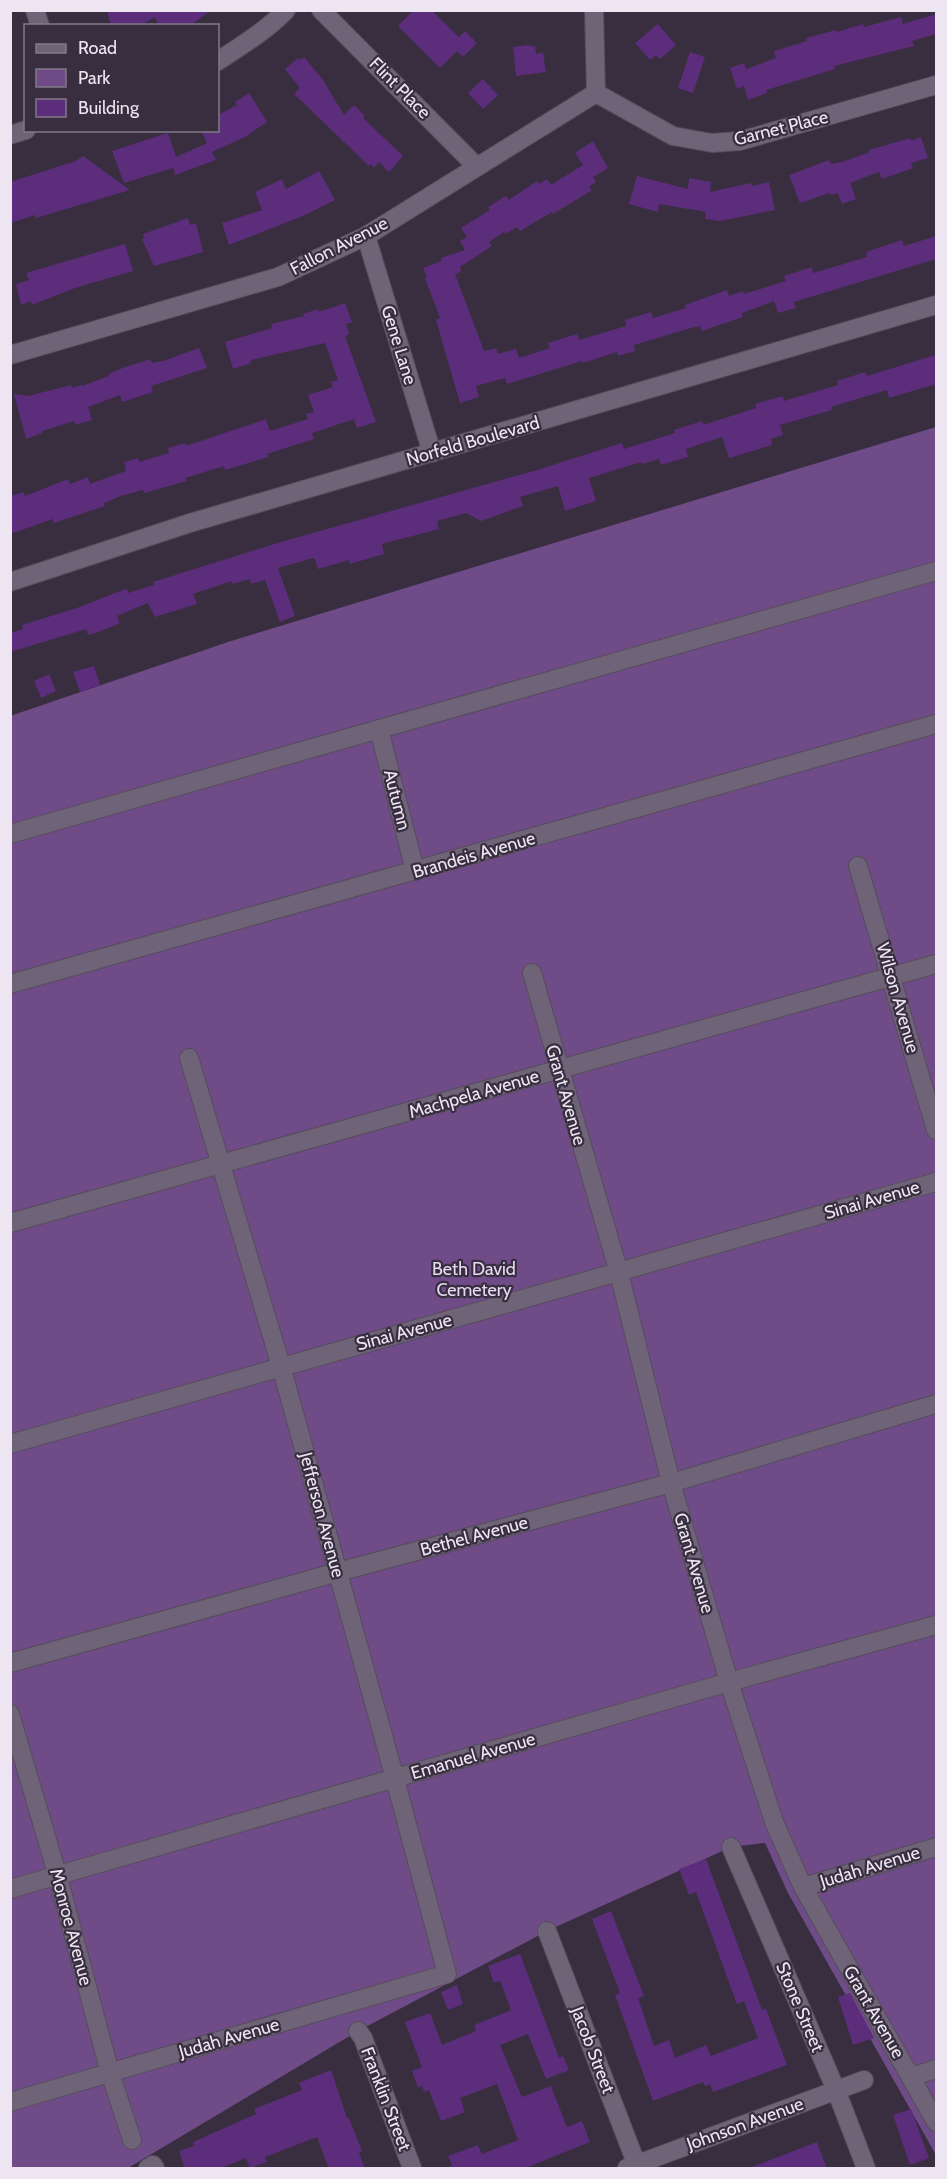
<svg xmlns="http://www.w3.org/2000/svg" width="947" height="2179" viewBox="0 0 947 2179" font-family="Cabin,sans-serif">
  <style>
    .green { fill: #6f4c87 }
    .building { fill: #5c2d7a }
    .lines { fill: none; stroke-linecap: round; stroke-linejoin: round }
    .minor-casing { stroke: #554c5b; stroke-width: 20 }
    .minor { stroke: #6f6477; stroke-width: 18 }
    .labels { text-anchor: middle; dominant-baseline: central; stroke-width: 4.5; stroke-linejoin: round; paint-order: stroke }
    .street-label { font-size: 18px; fill: #ede6f2; stroke: #382e40 }
    .park-label { font-size: 18px; fill: #e6daf0; stroke: #382e40 }
  </style>
  <rect width="100%" height="100%" fill="#382e40"/>
  <!-- green -->
  <path class="green" d="M936 427V2155L788 1893 765 1843 731 1847 547 1931 358 2031 128 2168H11L10 716 231 641Z"/>
  <!-- building -->
  <g class="building">
    <path d="M107 10H211L190 26H159L155 17 139 26H111Z"/>
    <path d="M414 10H431L459 37 465 31 477 43 463 57 457 51 440 68 398 26Z"/>
    <path d="M936 14V34L912 41 914 46 834 66 835 69 766 90 767 93 748 100 744 86 737 89 730 68 744 63 746 69 776 58 774 51 807 41 806 38 836 30 837 32 863 24 864 27 901 17 903 24Z"/>
    <path d="M658 24 676 45 660 59 656 55 650 60 635 43Z"/>
    <path d="M530 45V46H535L536 54 543 53 546 72 516 76 513 47Z"/>
    <path d="M690 52 705 57 693 93 678 88Z"/>
    <path d="M304 57 323 80 344 115 354 105 365 116 363 118 403 156 389 172 379 162 374 168 371 164 369 166 294 94 300 88 285 69 298 58 300 60Z"/>
    <path d="M483 79 498 95 483 109 468 93Z"/>
    <path d="M249 93 267 122 245 137 212 152 216 160 175 175 173 168 124 183 112 151 168 133 176 157 207 143 201 130H218V115L237 105 235 102Z"/>
    <path d="M921 137 928 158 911 163 913 168 882 179 879 172 850 183 856 199 842 204 838 193 831 195 830 193 800 203 789 175 829 160 831 164 842 162 870 152 869 150 910 138 911 141Z"/>
    <path d="M593 141 608 168 593 177 596 182 589 187 592 190 553 214 552 212 520 231 517 227 505 234 504 232 489 242 492 246 460 267 461 272 455 274 484 351 496 348 498 354 516 349 519 358 550 348 548 343 577 334 579 340 626 326 625 320 651 312 653 318 686 308 685 305 727 290 729 296 743 291 744 294 786 281 784 276 812 267 813 273 830 268 867 257 866 252 902 240 904 246 936 236V259L794 302 796 308 778 313 774 301 742 313 743 317 702 331 700 326 691 328 634 345 635 351 618 356 617 352 583 363 582 361 507 384 505 378 476 386 479 397 460 403 436 320 440 318 425 278H427L423 268 442 261 441 258 465 250 460 241 467 237 461 228 490 210 488 207 506 196 509 200 537 181 539 184 547 179 551 185 583 165 575 153Z"/>
    <path d="M83 156 130 190 36 218 35 215 10 223V182L76 161Z"/>
    <path d="M319 171 335 200 305 215 229 245 222 223 262 210 255 192 282 179 286 189Z"/>
    <path d="M637 176 688 189 689 178 711 182 710 192 751 183 752 186 769 182 775 210 720 221 705 219 706 212 659 204 658 212 629 204Z"/>
    <path d="M188 218 190 225 196 223 203 252 154 266 142 239 144 238 143 234Z"/>
    <path d="M125 244 133 271 75 288 32 305 31 301 21 305 16 284 29 280 26 273Z"/>
    <path d="M345 303 352 322 346 324 349 334 345 336 376 422 357 428 354 419 312 433 314 439 267 454 268 457 225 470 224 466 185 478 187 481 144 493 143 490 121 496 104 503 105 506 54 523 53 519 10 534V496L23 492 25 496 68 479 70 484 88 477 90 484 126 471 124 462 138 458 139 462 169 453 168 448 185 443 186 446 266 419 270 431 308 419 306 414 314 412 308 395 333 387 331 382 338 380 325 343 251 360V363L233 369 225 342 272 328 271 324 304 316 303 314 318 309 319 312Z"/>
    <path d="M199 348 207 368 151 386 153 392 122 402 120 395 88 407 92 420 75 425 74 421 42 431V433L26 439 14 394 28 396 71 385 72 388 82 385V386L109 376 108 374 125 367 151 359 152 363 163 361Z"/>
    <path d="M932 356H936V384L889 398 887 390 831 407 832 410 780 425 783 435 771 439 772 445 729 458 722 437 686 449 688 457 661 465 659 459 642 464 641 462 589 478 596 501 565 511 558 486 520 497 523 506 481 521 466 513 437 521 439 529 382 544 384 554 350 564 349 560 318 569 315 559 313 558 278 568 295 616 280 622 265 580 251 584 250 579 232 584V581L193 594 197 604 155 617 148 603 117 616 120 623 101 631 88 635 86 629 10 652V633L23 629 22 625 80 607 117 592 127 589 128 593 154 585 153 582 281 542 537 470 622 443 624 449 675 433 674 430 702 421 703 425 756 408 755 404 783 396 784 401 838 385 837 381 865 372 867 376Z"/>
    <path d="M94 666 100 685 80 692 73 672Z"/>
    <path d="M49 674 56 691 41 698 34 681Z"/>
    <path d="M706 1859 762 2010 766 2009 787 2065 713 2092 710 2084 705 2086 703 2082 653 2101 615 1995 620 1993 592 1919 611 1911 644 1996 638 1998 654 2046 669 2040 675 2058 706 2045 711 2056 758 2038 744 2001 737 2004 696 1892 689 1895 679 1869Z"/>
    <path d="M520 1954 559 2058 563 2056 569 2070 546 2079 528 2034 500 2045 522 2097 551 2086 567 2127 582 2121 590 2142 523 2169H447L452 2165 448 2156 478 2145 482 2154 518 2140 497 2084 460 2098 465 2112 441 2121 429 2090 424 2092 422 2086 418 2088 412 2071 422 2067 405 2022 430 2013 442 2045 476 2031 474 2025 511 2010 500 1981 494 1983 488 1966Z"/>
    <path d="M457 1985 463 2004 448 2010 441 1992Z"/>
    <path d="M850 1993 874 2038 853 2045 838 1997Z"/>
    <path d="M331 2070 347 2118H349L362 2151 359 2152 365 2169H329L317 2137 265 2157 267 2162 250 2168 246 2158 218 2169H185L179 2151 194 2146 193 2142 256 2114 254 2109 302 2090 299 2083Z"/>
    <path d="M911 2109 929 2158 910 2165 893 2115Z"/>
    <path d="M817 2142 827 2169H753L752 2167Z"/>
  </g>
  <g class="lines">
    <defs>
      <g id="minor">
        <path d="M35 10 40 26"/>
        <path d="M321 10 477 167"/>
        <path d="M218 61C241 46 267 30 286 10"/>
        <path d="M596 93 673 136 712 143 740 141 936 85"/>
        <path d="M10 135 26 130"/>
        <path d="M366 236 432 453"/>
        <path d="M10 355 278 277 366 236 596 93 594 10"/>
        <path d="M10 582 190 523 936 305"/>
        <path d="M379 729 415 871"/>
        <path d="M10 834 936 571"/>
        <path d="M858 866 936 1130"/>
        <path d="M532 973 619 1273 671 1483 729 1682 774 1822 803 1887 936 2122"/>
        <path d="M10 984 936 724"/>
        <path d="M10 1223 936 964"/>
        <path d="M10 1444 936 1182"/>
        <path d="M10 1663 338 1572 671 1483 936 1404"/>
        <path d="M10 1714 58 1877 110 2073 132 2140"/>
        <path d="M731 1847 836 2090 866 2168"/>
        <path d="M803 1887 936 1847"/>
        <path d="M10 1889 729 1682 936 1625"/>
        <path d="M547 1931 638 2168"/>
        <path d="M358 2031 363 2038 412 2168"/>
        <path d="M911 2077 936 2069"/>
        <path d="M10 2102 447 1974 395 1779 281 1366 189 1058"/>
        <path d="M148 2168 153 2165 155 2168"/>
        <path d="M627 2168 864 2080"/>
      </g>
    </defs>
    <!-- minor casing -->
    <use href="#minor" class="minor-casing"/>
    <!-- minor -->
    <use href="#minor" class="minor"/>
  </g>
  <g class="labels">
    <!-- street labels -->
    <g class="street-label">
      <text transform="translate(400 88) rotate(45)">Flint Place</text>
      <text transform="translate(781 128) rotate(-14)">Garnet Place</text>
      <text transform="translate(339 246) rotate(-27)">Fallon Avenue</text>
      <text transform="translate(399 345) rotate(73)">Gene Lane</text>
      <text transform="translate(473 441) rotate(-16)">Norfeld Boulevard</text>
      <text transform="translate(397 800) rotate(76)">Autumn</text>
      <text transform="translate(474 855) rotate(-16)">Brandeis Avenue</text>
      <text transform="translate(898 998) rotate(74)">Wilson Avenue</text>
      <text transform="translate(474 1094) rotate(-16)">Machpela Avenue</text>
      <text transform="translate(566 1095) rotate(74)">Grant Avenue</text>
      <text transform="translate(872 1200) rotate(-16)">Sinai Avenue</text>
      <text transform="translate(404 1332) rotate(-15)">Sinai Avenue</text>
      <text transform="translate(322 1515) rotate(75)">Jefferson Avenue</text>
      <text transform="translate(474 1536) rotate(-15)">Bethel Avenue</text>
      <text transform="translate(694 1563) rotate(74)">Grant Avenue</text>
      <text transform="translate(473 1756) rotate(-16)">Emanuel Avenue</text>
      <text transform="translate(870 1867) rotate(-17)">Judah Avenue</text>
      <text transform="translate(71 1927) rotate(75)">Monroe Avenue</text>
      <text transform="translate(800 2007) rotate(67)">Stone Street</text>
      <text transform="translate(874 2012) rotate(60)">Grant Avenue</text>
      <text transform="translate(229 2038) rotate(-16)">Judah Avenue</text>
      <text transform="translate(593 2050) rotate(69)">Jacob Street</text>
      <text transform="translate(386 2099) rotate(69)">Franklin Street</text>
      <text transform="translate(745 2124) rotate(-20)">Johnson Avenue</text>
    </g>
    <!-- park labels -->
    <g class="park-label">
      <text x="474" y="1269">Beth David<tspan x="474" dy="21">Cemetery</tspan></text>
    </g>
  </g>
  <!-- border -->
  <rect width="947" height="2179" fill="none" stroke="#ede6f2" stroke-width="24"/>
  <!-- legend -->
  <rect x="24" y="24" width="195" height="108" fill="#382e40" stroke="#807887" stroke-width="1.5"/>
  <rect x="36" y="44" width="30" height="9" fill="#6f6477" stroke="#807887" stroke-width="1.5"/>
  <text x="78" y="54" font-size="18" fill="#ede6f2">Road</text>
  <rect x="36" y="69" width="30" height="18" fill="#6f4c87" stroke="#807887" stroke-width="1.5"/>
  <text x="78" y="84" font-size="18" fill="#ede6f2">Park</text>
  <rect x="36" y="99" width="30" height="18" fill="#5c2d7a" stroke="#807887" stroke-width="1.5"/>
  <text x="78" y="114" font-size="18" fill="#ede6f2">Building</text>
</svg>
